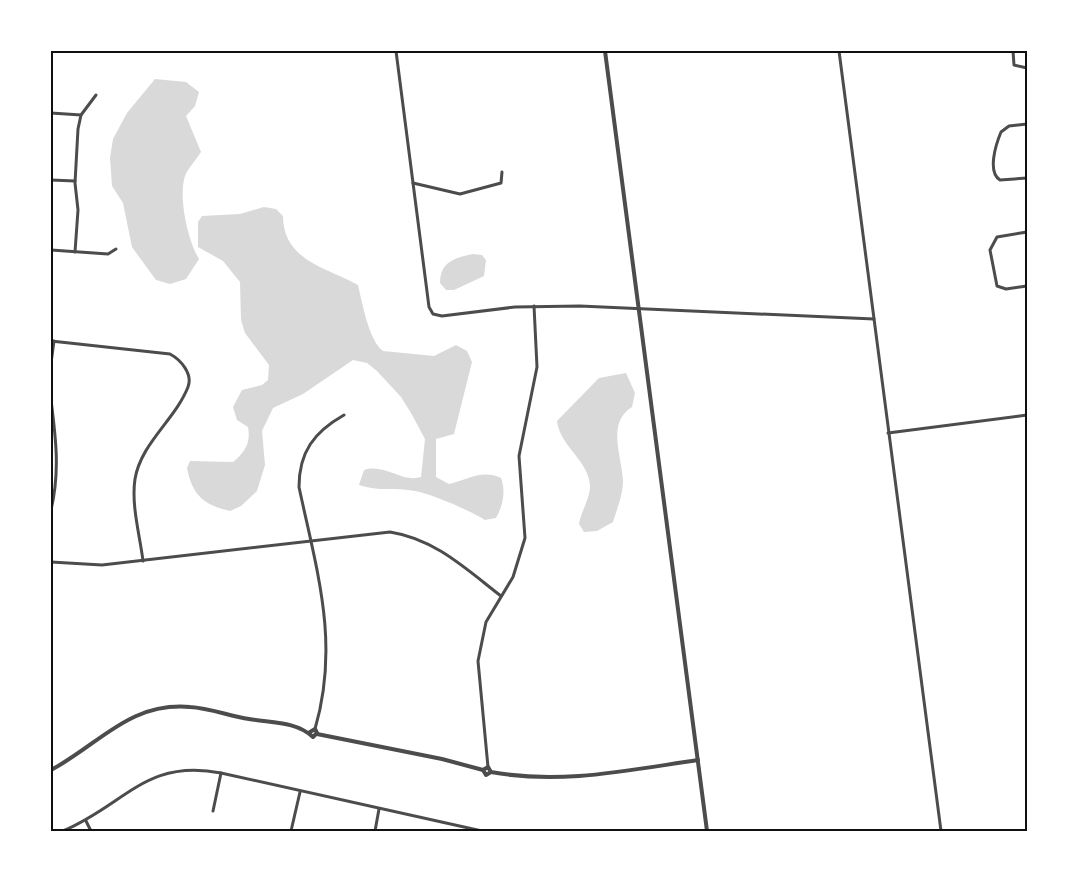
<svg xmlns="http://www.w3.org/2000/svg" width="1078" height="882" viewBox="0 0 1078 882" font-family="Helvetica,sans-serif">
  <style>
    .water { fill: #d9d9d9 }
    .lines { fill: none; stroke-linecap: round; stroke-linejoin: round }
    .minor { stroke: #4c4c4c; stroke-width: 3 }
    .tertiary { stroke: #4c4c4c; stroke-width: 4 }
    .neatline { fill: none; stroke: #111; stroke-width: 2 }
  </style>
  <rect width="100%" height="100%" fill="#fff"/>
  <!-- water -->
  <g class="water">
    <path d="M155 79 186 82 199 92 195 106 186 116 201 152C196 160 188 168 185 176 178 197 188 241 199 259L186 279 170 284 156 280 132 247 123 203 112 186 110 158 113 139 127 113Z"/>
    <path d="M264 207 276 209 283 216C283 261 328 268 358 285 362 302 369 341 383 351L434 356 456 345 467 351 472 362 454 434 436 439V477L449 484C467 480 482 469 501 478 506 491 503 506 496 518L485 520C471 511 432 494 415 491 396 487 378 492 359 485L364 470C384 463 402 483 421 477L425 439 411 413 401 397 377 371 367 363 353 360 303 394 273 408 262 431 265 465 257 491 241 506 230 511C204 505 192 495 187 468L190 461 233 462C245 452 251 443 248 427L237 420 233 407 242 390 262 385 268 380 269 365 245 333 241 320 240 282 223 261 198 247V222L202 216 240 214Z"/>
    <path d="M473 254 482 255 486 260 484 276 454 290H446L440 283C440 262 454 258 473 254Z"/>
    <path d="M626 373 635 393 632 407C606 423 622 456 623 481 623 494 617 509 613 522L597 531 584 532 579 524C581 512 589 500 590 488 591 462 560 447 557 421L599 378Z"/>
  </g>
  <g class="lines">
    <!-- minor -->
    <g class="minor">
      <path d="M396 51 429 307 433 314 442 316 515 307 580 306 874 319"/>
      <path d="M839 51 941 831"/>
      <path d="M1013 51 1014 65 1027 68"/>
      <path d="M51 113 81 115"/>
      <path d="M1027 124 1009 126 1001 132C996 144 987 172 1000 180L1027 178"/>
      <path d="M51 180 75 181"/>
      <path d="M413 183 460 194 501 183 502 172"/>
      <path d="M1027 232 997 237 990 250 997 286 1006 289 1027 286"/>
      <path d="M51 250 108 254 116 249"/>
      <path d="M75 252 78 210 75 183 78 129 81 115 96 95"/>
      <path d="M51 341 170 354C181 360 193 374 188 387 175 420 141 443 135 479 131 505 140 536 143 561"/>
      <path d="M51 363 54 341"/>
      <path d="M51 400C56 439 60 472 51 510"/>
      <path d="M888 433 1027 415"/>
      <path d="M51 562 102 565 390 532C435 539 466 569 501 596"/>
      <path d="M315 729C340 643 317 572 299 487 299 452 314 432 344 415"/>
      <path d="M488 767 478 661 486 622 513 577 525 538 519 456 537 367 534 306"/>
      <path d="M213 811 221 773"/>
      <path d="M86 821 91 831"/>
      <path d="M63 831C125 805 146 758 221 773L482 831"/>
      <path d="M291 831 300 792"/>
      <path d="M375 831 379 809"/>
    </g>
    <!-- tertiary -->
    <g class="tertiary">
      <path d="M605 51 707 831"/>
      <path d="M317 734 442 759 483 770"/>
      <path d="M51 770C100 744 129 702 190 707 210 708 229 716 249 719 271 723 296 721 313 737L317 733 315 729 310 732"/>
      <path d="M491 772 488 767 483 770 486 775 491 772C561 785 629 770 698 760"/>
    </g>
  </g>
  <!-- border -->
  <rect width="1078" height="882" fill="none" stroke="#ffffff" stroke-width="105"/>
  <rect x="52" y="52" width="974" height="778" class="neatline"/>
</svg>
